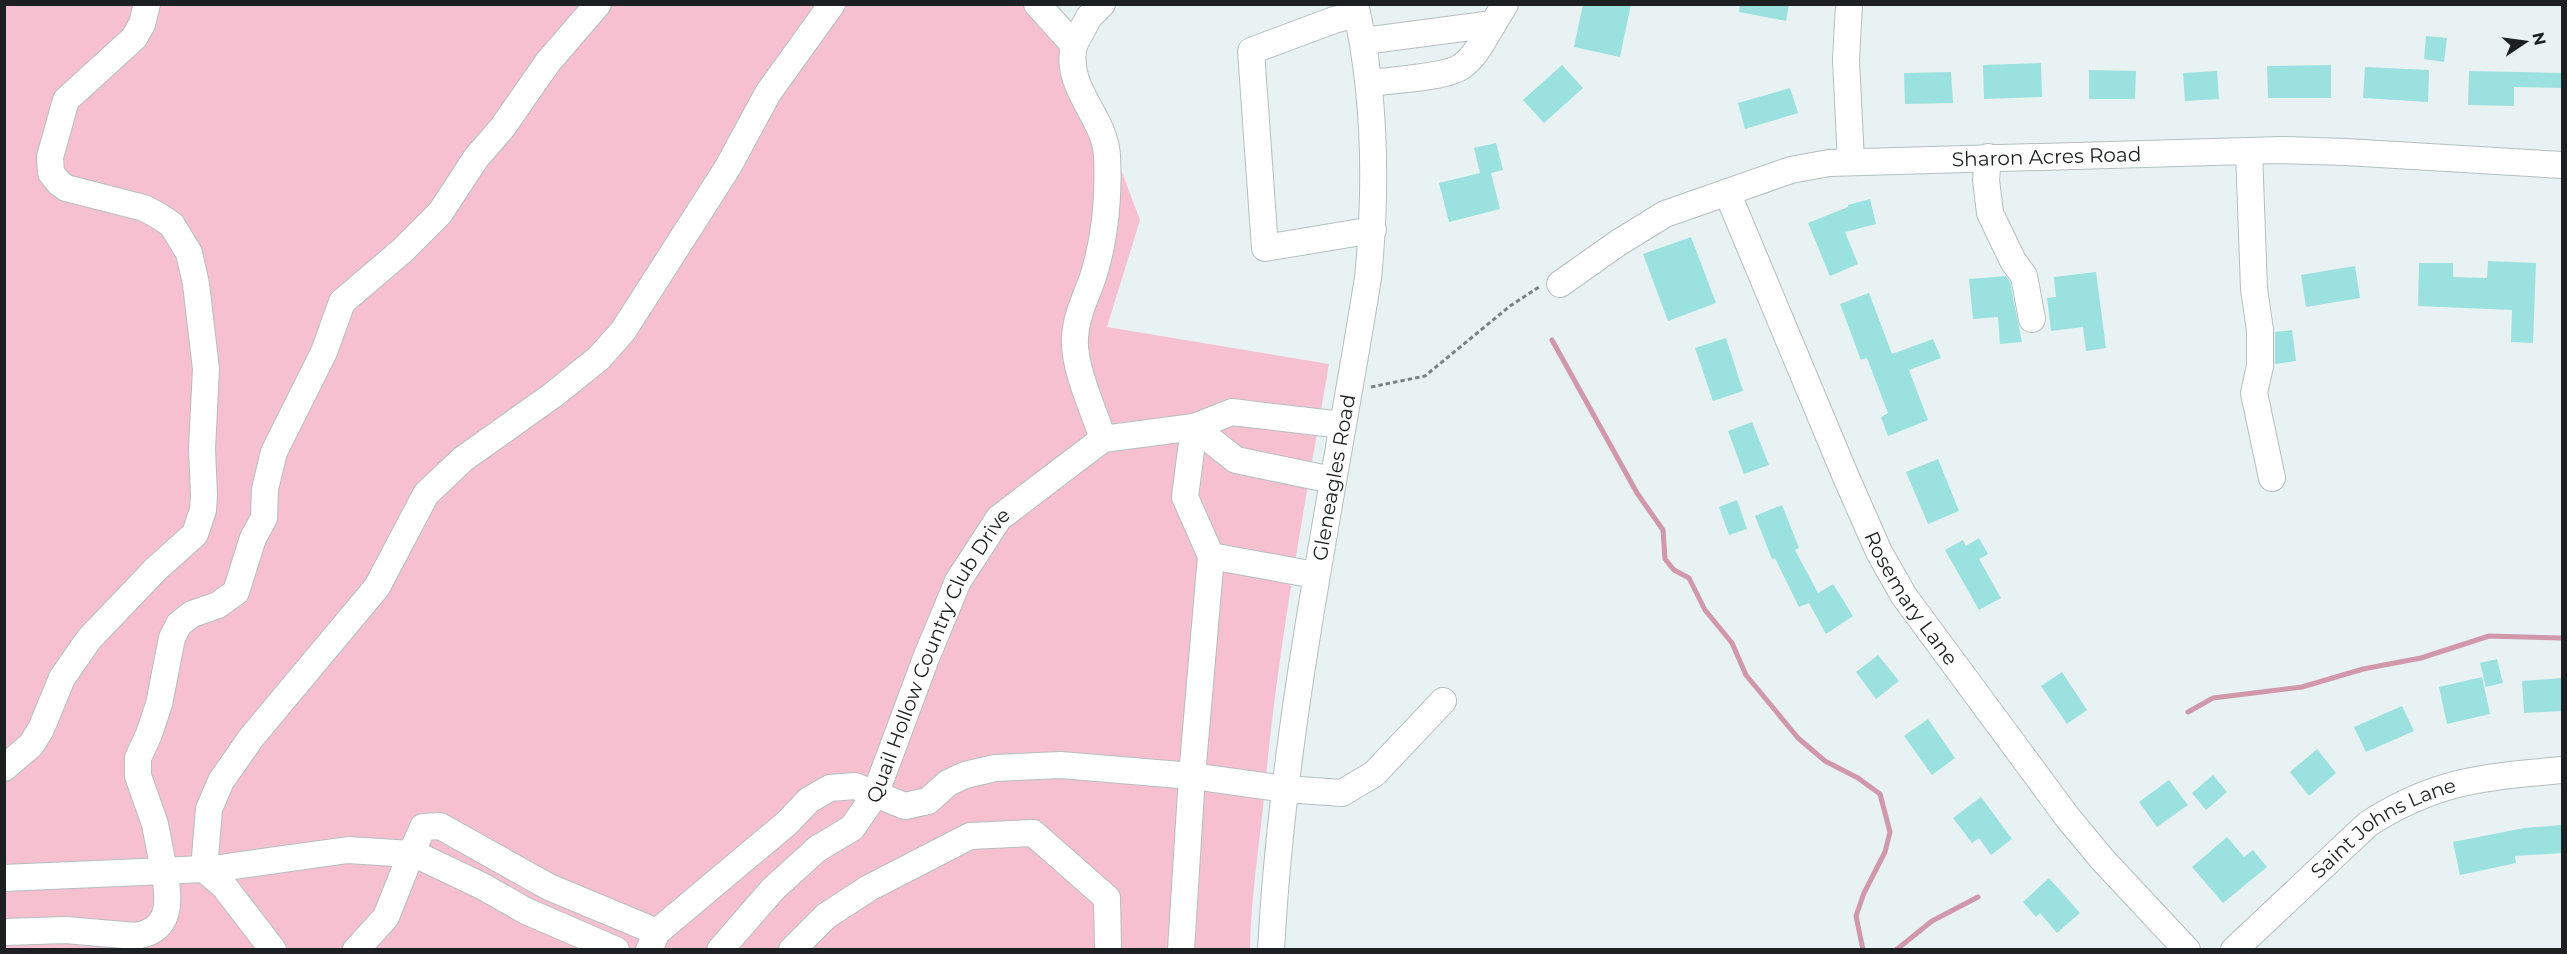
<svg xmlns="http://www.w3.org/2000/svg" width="2567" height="954" viewBox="0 0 2567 954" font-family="Montserrat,sans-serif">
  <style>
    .green { fill: #f7c0d1 }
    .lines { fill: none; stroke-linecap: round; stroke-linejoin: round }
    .stream { stroke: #d098aa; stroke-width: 5 }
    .building { fill: #9be1e0 }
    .minor-casing { stroke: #b5bfbf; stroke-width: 28 }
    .path { stroke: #7b8181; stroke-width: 3; stroke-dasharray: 4.5 3; stroke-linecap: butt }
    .minor { stroke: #fff; stroke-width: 26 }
    .labels { text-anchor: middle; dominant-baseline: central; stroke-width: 4.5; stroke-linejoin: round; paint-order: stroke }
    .street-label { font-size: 20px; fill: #1d2020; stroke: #e8f2f2 }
  </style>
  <rect width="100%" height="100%" fill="#e8f2f2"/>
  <!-- green -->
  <path class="green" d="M5 5H1052L1074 45 1140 220 1107 327 1329 364C1305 505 1278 645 1265 787 1260 841 1251 895 1250 949L5 950Z"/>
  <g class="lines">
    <!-- stream -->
    <g class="stream">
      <path d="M1552 340 1637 493 1663 530 1665 559 1674 570 1689 578 1705 610 1732 643 1746 675 1798 738 1825 761 1858 778 1880 794 1890 832 1885 852 1864 893 1856 916 1863 950"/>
      <path d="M2188 712 2213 698 2302 687 2363 669 2421 658 2489 636 2562 638"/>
      <path d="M1896 950 1932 921 1978 897"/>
    </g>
  </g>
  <!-- building -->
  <g class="building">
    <path d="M1583 4H1631L1620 57 1574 47Z"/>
    <path d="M1740 4H1789L1786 21 1739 12Z"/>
    <path d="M2426 36 2447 38 2444 62 2424 59Z"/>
    <path d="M2041 63 2042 97 1984 99 1983 65Z"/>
    <path d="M1562 65 1583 88 1544 123 1523 100Z"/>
    <path d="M2331 65V98H2268L2267 66Z"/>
    <path d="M2365 67 2429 70 2428 102 2363 98Z"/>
    <path d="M2089 70 2136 71 2135 99H2089Z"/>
    <path d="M2217 71 2219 99 2185 101 2183 73Z"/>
    <path d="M2469 71 2562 73V88L2514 87V106L2468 105Z"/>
    <path d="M1951 72 1953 103 1905 104 1904 73Z"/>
    <path d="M1790 88 1798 113 1745 129 1738 103Z"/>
    <path d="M1496 143 1503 170 1491 173 1500 209 1449 222 1439 183 1480 173 1474 148Z"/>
    <path d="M1870 199 1876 224 1845 232 1858 264 1830 276 1808 223 1848 207V205Z"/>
    <path d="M1691 237 1716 303 1668 321 1643 254Z"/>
    <path d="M2488 261 2536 263 2533 343 2511 342 2512 310 2418 306 2419 263H2453V277L2487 278Z"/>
    <path d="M2355 266 2360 298 2306 307 2301 275Z"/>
    <path d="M2096 272 2106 348 2086 351 2083 327 2051 331 2047 298 2056 297 2054 277Z"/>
    <path d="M2006 276 2010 282 2022 342 2000 344 1998 317 1973 319 1969 279Z"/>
    <path d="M1869 293 1892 354 1933 339 1941 358 1909 370 1928 420 1888 436 1881 417 1888 413 1867 358 1861 360 1840 304Z"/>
    <path d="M2292 330 2296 361 2275 364V332Z"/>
    <path d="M1726 338 1743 391 1713 401 1695 348Z"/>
    <path d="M1752 422 1769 465 1744 474 1728 431Z"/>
    <path d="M1938 459 1959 511 1928 524 1906 472Z"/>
    <path d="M1737 500 1747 529 1729 535 1719 507Z"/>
    <path d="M1782 505 1799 548 1795 550 1818 593 1833 584 1853 616 1826 634 1809 603 1799 607 1775 558 1772 559 1755 516Z"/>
    <path d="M1979 538 1988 554 1979 559 2001 598 1979 610 1945 550 1963 540 1966 546Z"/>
    <path d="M1878 655 1899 681 1876 699 1856 672Z"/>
    <path d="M2497 659 2503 683 2486 687 2480 663Z"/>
    <path d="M2062 672 2087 710 2067 724 2041 686Z"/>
    <path d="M2482 677 2490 714 2447 724 2439 687Z"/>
    <path d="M2562 678V711L2524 713 2522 681Z"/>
    <path d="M2402 706 2414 731 2366 752 2354 727Z"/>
    <path d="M1928 719 1955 758 1932 775 1904 736Z"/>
    <path d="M2317 749 2336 773 2309 796 2290 772Z"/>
    <path d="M2213 775 2227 792 2206 810 2192 793Z"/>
    <path d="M2169 780 2188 805 2157 827 2139 802Z"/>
    <path d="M1981 797 2012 839 1991 855 1979 838 1972 843 1953 818Z"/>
    <path d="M2562 825V853L2515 856 2516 863 2460 875 2453 842 2524 828Z"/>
    <path d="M2227 837 2244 857 2253 850 2267 867 2223 903 2192 867Z"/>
    <path d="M2049 878 2080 913 2057 933 2040 913 2036 917 2023 902Z"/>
  </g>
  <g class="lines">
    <defs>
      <g id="minor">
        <path d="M1037 4 1074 45C1064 88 1104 115 1107 155 1109 195 1105 239 1093 277 1086 297 1076 316 1075 338 1073 367 1094 411 1103 439"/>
        <path d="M1849 4 1846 60 1851 162"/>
        <path d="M1357 14 1334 20 1251 51 1265 248 1373 230"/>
        <path d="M1493 24 1505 4"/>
        <path d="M1364 41 1493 24C1484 39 1476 56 1462 66 1446 78 1390 80 1369 83"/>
        <path d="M1074 45 1089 17 1102 4"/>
        <path d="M2249 151 2254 289 2260 330V366L2254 393 2272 478"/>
        <path d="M1988 157 1986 180 1990 213 2013 261 2024 276 2032 319"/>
        <path id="s1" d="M1727 192 1846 477 1879 552 1904 596 2068 818 2102 859 2187 950"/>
        <path id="s2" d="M1560 284 1618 243 1665 214 1791 170 1829 163 2282 150 2346 152 2562 165"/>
        <path d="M1332 480 1236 460 1194 427 1232 412 1342 425"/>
        <path d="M1211 556 1315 575"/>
        <path d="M4 768 31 745 41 729 62 678 89 639 156 569 195 534 203 510 204 495 202 449 206 369 196 284 189 253 172 225 159 216 144 208 66 188 59 183 51 173 50 157 66 100 134 38 142 24 147 4"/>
        <path d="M4 878 164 871C170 900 172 931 135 936L66 930 4 932"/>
        <path d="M273 950 224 886 204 869 209 809 221 781 251 738 377 587 426 494 463 459 553 395 599 358 623 331 728 167 768 93 832 4"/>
        <path d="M356 950 386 917 411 854 348 850 220 868 164 871 155 824 138 776V758L149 734 159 704 172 638 179 624 192 614 218 605 236 592 253 538 264 518 265 489 274 452 324 352 342 302 403 250 440 213 476 158 502 128 548 62 598 4"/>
        <path d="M616 950 526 911 482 886 419 856 411 854 423 827 440 826 549 887 657 932"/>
        <path d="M649 950 657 932 787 823 809 800 830 788 855 786 905 806 928 801 948 783 965 775 995 768 1061 765 1192 776 1285 789 1342 793 1374 774 1443 701"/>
        <path id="s3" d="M720 950 773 889 817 849 852 828 875 795 926 658 958 581 999 518 1103 439 1194 427 1185 497 1211 556 1192 776 1181 950"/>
        <path d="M792 950 826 916 869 888 970 836 1033 833 1107 898 1108 950"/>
        <path id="s4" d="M1271 950C1283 723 1332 502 1368 278 1377 186 1376 95 1355 4"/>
        <path id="s5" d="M2234 950 2368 824C2436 780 2485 777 2562 770"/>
      </g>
    </defs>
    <!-- minor casing -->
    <use href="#minor" class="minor-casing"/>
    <!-- path -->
    <path class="path" d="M1371 387 1425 376 1510 306 1539 287"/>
    <!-- minor -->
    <use href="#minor" class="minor"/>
  </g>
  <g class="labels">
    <!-- street labels -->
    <g class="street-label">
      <text stroke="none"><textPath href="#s2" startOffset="516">Sharon Acres Road</textPath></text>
      <text stroke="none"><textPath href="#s4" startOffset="477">Gleneagles Road</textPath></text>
      <text stroke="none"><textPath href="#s1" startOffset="447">Rosemary Lane</textPath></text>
      <text stroke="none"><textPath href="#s3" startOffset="375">Quail Hollow Country Club Drive</textPath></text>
      <text stroke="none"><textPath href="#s5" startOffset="195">Saint Johns Lane</textPath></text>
    </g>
  </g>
  <!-- border -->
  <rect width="2567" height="954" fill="none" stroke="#1d2020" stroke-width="12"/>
  <!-- north arrow -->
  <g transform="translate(2525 42) rotate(77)" stroke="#e8f2f2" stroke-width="4.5" paint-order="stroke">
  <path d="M0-4.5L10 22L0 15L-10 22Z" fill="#1d2020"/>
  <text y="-9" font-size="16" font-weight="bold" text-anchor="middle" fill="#1d2020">N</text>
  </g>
</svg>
